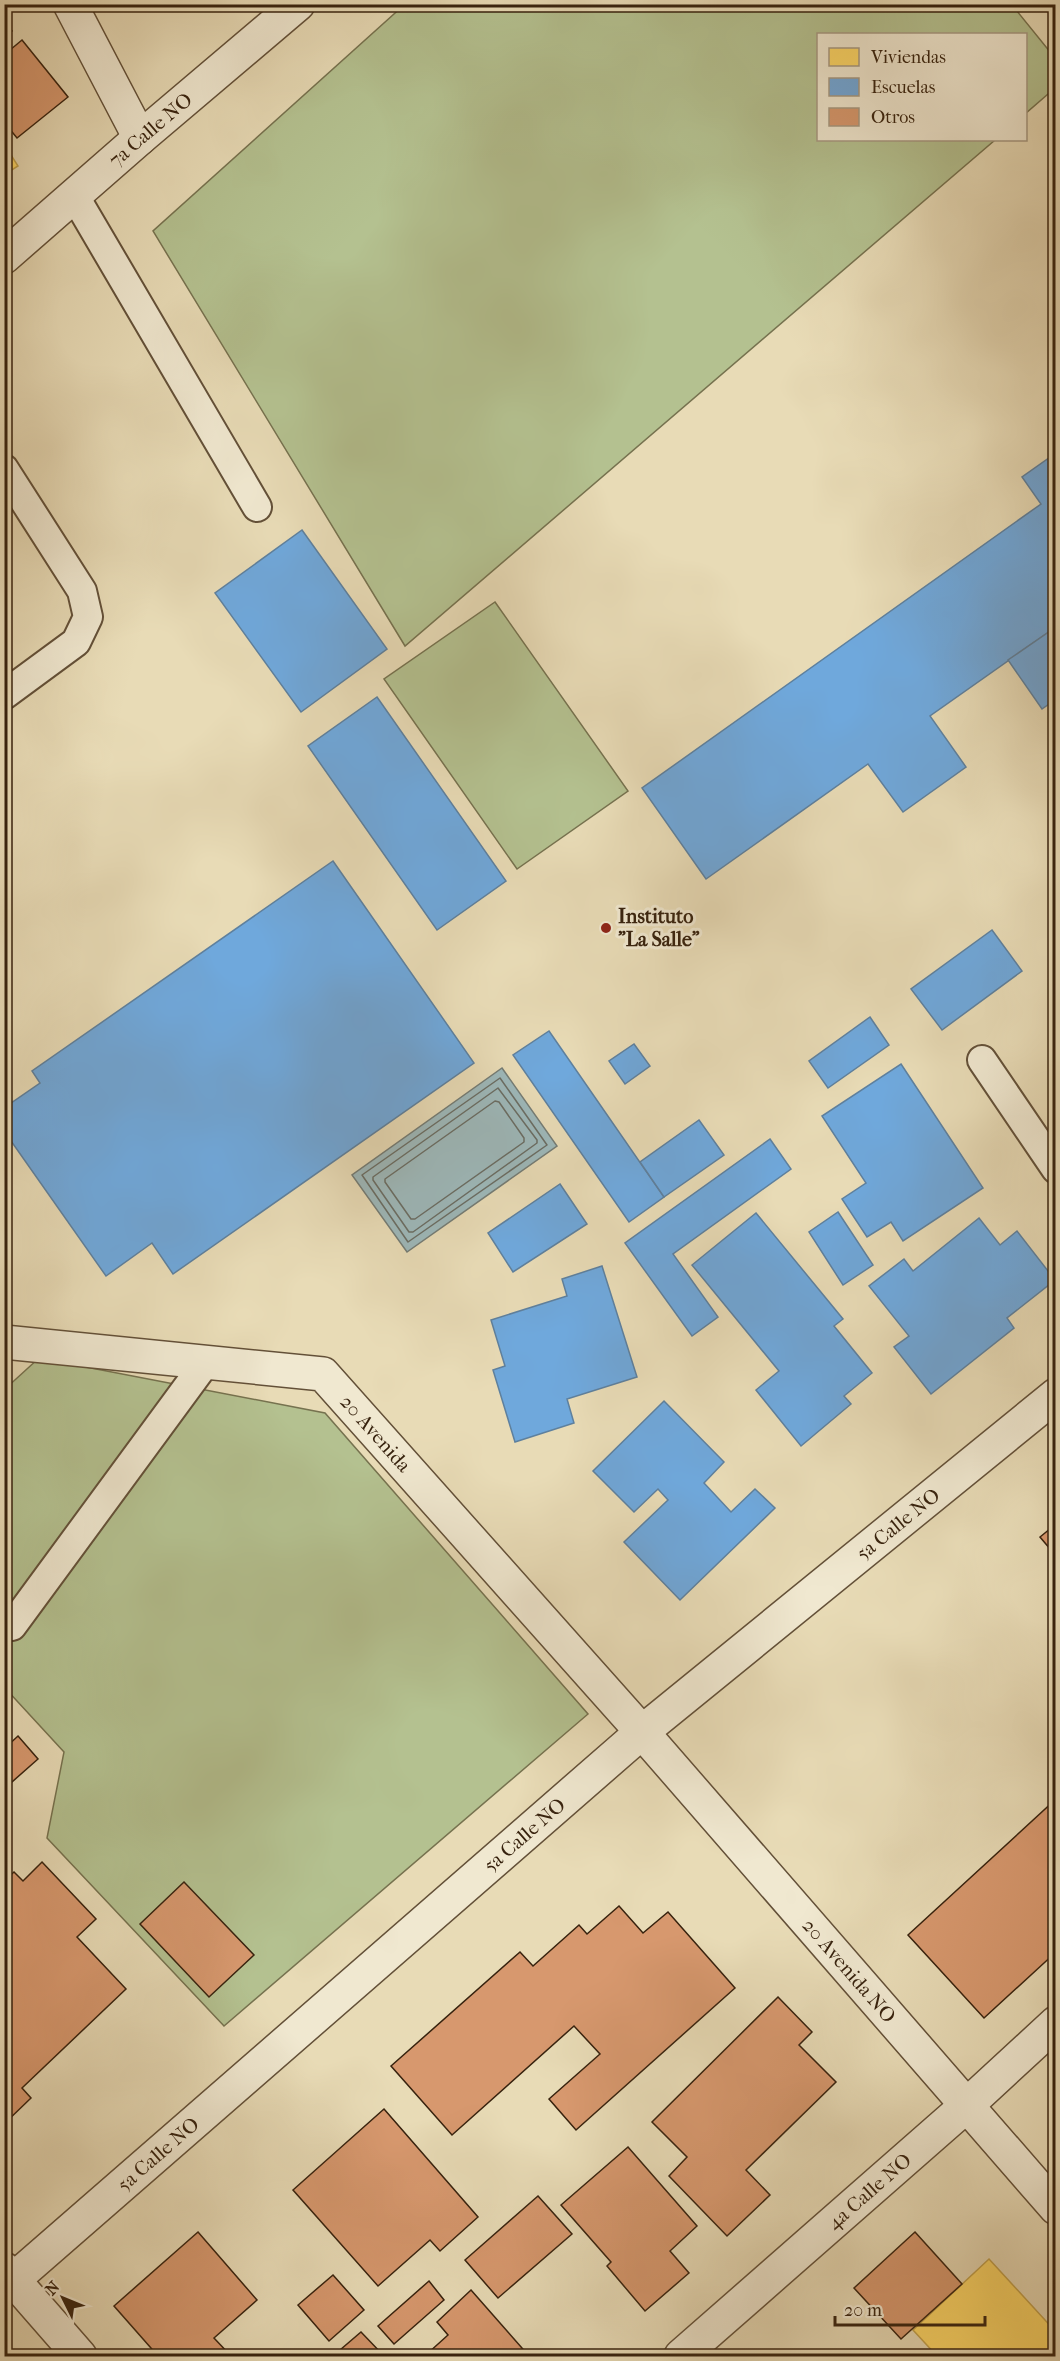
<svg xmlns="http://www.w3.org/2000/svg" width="1060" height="2361" viewBox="0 0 1060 2361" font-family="'IM FELL French Canon',serif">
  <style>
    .green { fill: #b4c190; stroke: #76724f; stroke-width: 1.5 }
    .water { fill: #9db8ba; stroke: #747c75; stroke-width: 1.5 }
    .homes { fill: #ffd966; stroke: #c3a24c; stroke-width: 1.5 }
    .schools { fill: #6fa8dc; stroke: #5e809e; stroke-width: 1.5 }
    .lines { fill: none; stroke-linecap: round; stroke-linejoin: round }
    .shore { stroke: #6a6d64; stroke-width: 1.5 }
    .building { fill: #d7986e; stroke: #37220e; stroke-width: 1.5 }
    .service-casing { stroke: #635038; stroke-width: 32 }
    .minor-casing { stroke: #635038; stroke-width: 36 }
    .service { stroke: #f0e8d0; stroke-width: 28 }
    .minor { stroke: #f0e8d0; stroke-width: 33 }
    .poi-dot { fill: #8f2418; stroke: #f0e8d0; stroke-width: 2 }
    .labels { text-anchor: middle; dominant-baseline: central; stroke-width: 6; stroke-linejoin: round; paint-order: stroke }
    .street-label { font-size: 20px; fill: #37220e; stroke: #f0e8d0 }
    .poi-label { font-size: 20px; font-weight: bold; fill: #37220e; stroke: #f0e8d0; text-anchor: start }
  </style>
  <rect width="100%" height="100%" fill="#e8dbb6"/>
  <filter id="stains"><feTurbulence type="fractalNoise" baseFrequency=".00333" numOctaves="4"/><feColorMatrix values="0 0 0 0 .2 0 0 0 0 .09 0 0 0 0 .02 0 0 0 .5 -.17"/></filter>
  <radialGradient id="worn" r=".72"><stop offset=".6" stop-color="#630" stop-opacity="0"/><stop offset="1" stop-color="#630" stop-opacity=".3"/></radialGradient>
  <!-- green -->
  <g class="green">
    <path d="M404 5H1012L1055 58V88L1026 113V34H818V140H995L405 646 153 231Z"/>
    <path d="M495 602 628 791 517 869 384 679Z"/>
    <path d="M39 1358 325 1413 588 1714 224 2026 47 1838 64 1752 5 1688V1389Z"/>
  </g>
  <!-- water -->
  <path class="water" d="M502 1068 557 1146 407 1252 352 1175Z"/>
  <!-- homes -->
  <g class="homes">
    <path d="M4 144 18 166 4 175Z"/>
    <path d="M989 2259 1056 2332V2348L1046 2356H937L913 2330Z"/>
  </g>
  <!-- schools -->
  <g class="schools">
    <path d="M1056 453V627L930 716 966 767 903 812 868 764 706 879 642 788 1041 504 1022 477Z"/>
    <path d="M302 530 387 649 301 712 215 593Z"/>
    <path d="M1056 627V699L1042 709 1008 660Z"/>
    <path d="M377 697 506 881 437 930 308 746Z"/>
    <path d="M333 861 474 1063 173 1274 152 1243 106 1276 4 1131V1108L40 1083 32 1071Z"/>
    <path d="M992 930 1022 971 942 1030 911 989Z"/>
    <path d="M870 1017 889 1045 828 1088 809 1061Z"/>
    <path d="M549 1031 664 1197 629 1222 513 1055Z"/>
    <path d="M634 1044 650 1066 625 1084 609 1061Z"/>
    <path d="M901 1064 983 1188 903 1241 891 1222 867 1237 842 1199 866 1183 822 1116Z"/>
    <path d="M699 1120 724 1155 664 1197 640 1162Z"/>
    <path d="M770 1139 791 1169 673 1254 718 1317 692 1336 625 1243Z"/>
    <path d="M560 1184 587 1224 513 1272 488 1233Z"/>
    <path d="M838 1212 873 1265 843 1285 809 1232Z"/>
    <path d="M756 1213 843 1319 834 1326 872 1373 844 1396 851 1404 801 1446 756 1390 779 1371 692 1265Z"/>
    <path d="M979 1218 1000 1245 1017 1231 1055 1280 1007 1318 1014 1328 931 1394 894 1347 909 1336 869 1286 904 1259 913 1271Z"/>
    <path d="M602 1266 637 1377 567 1399 574 1423 515 1442 493 1370 505 1366 491 1320 567 1296 562 1279Z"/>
    <path d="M664 1401 724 1462 704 1483 731 1512 755 1489 775 1508 680 1600 624 1542 668 1500 658 1489 634 1512 593 1471Z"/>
  </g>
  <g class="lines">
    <!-- shore -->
    <g class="shore">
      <path d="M500 1078 547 1145 408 1242 362 1175Z"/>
      <path d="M498 1088 537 1140V1143L413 1232H409L373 1180V1177Z"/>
      <path d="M495 1101 499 1102 524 1138V1142L415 1219H411L385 1182V1179Z"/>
    </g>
  </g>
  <!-- building -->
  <g class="building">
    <path d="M4 22 12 31 4 38Z"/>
    <path d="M22 40 68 97 17 138 4 122V55Z"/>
    <path d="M1056 1524V1556L1040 1537Z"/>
    <path d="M18 1736 38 1759 4 1789V1749Z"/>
    <path d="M4 1797 11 1804 4 1809Z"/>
    <path d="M1056 1799V1952L984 2018 908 1935Z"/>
    <path d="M42 1862 96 1919 77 1937 126 1989 22 2088 31 2098 4 2124V1881L14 1872 23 1881Z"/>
    <path d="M184 1882 254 1955 209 1997 140 1924Z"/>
    <path d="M619 1906 643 1933 668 1912 735 1988 576 2130 549 2099 600 2054 574 2026 452 2135 391 2066 520 1952 533 1966 579 1925 587 1934Z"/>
    <path d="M778 1997 812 2032 799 2045 836 2082 746 2170 770 2195 727 2236 669 2176 687 2157 652 2122Z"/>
    <path d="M384 2109 478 2217 440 2251 430 2240 378 2286 293 2190Z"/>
    <path d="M628 2147 697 2226 670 2251 689 2273 645 2311 607 2266 611 2262 561 2205Z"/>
    <path d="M538 2196 572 2234 498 2298 465 2260Z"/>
    <path d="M198 2232 257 2300 214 2338 231 2356H158L114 2306Z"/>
    <path d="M915 2232 962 2284 901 2339 854 2288Z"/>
    <path d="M333 2275 364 2310 329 2341 298 2305Z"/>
    <path d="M429 2281 444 2300 394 2344 378 2326Z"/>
    <path d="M471 2290 529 2356H429L427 2354 448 2335 437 2322Z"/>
    <path d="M361 2332 384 2356H333Z"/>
  </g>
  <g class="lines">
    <defs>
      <g id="service">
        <path d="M74 195 257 507"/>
        <path d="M4 469 82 591 88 617 76 642 4 695"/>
        <path d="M982 1060 1056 1169"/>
        <path d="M12 1626 206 1362"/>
      </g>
      <g id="minor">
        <path d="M70 4 140 138"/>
        <path id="s1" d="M4 257 140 138 298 4"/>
        <path id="s2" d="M4 1342 323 1374 642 1732 1056 2208"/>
        <path d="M4 2269 80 2356"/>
        <path id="s3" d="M4 2288 642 1732 1056 1395"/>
        <path id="s4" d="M681 2356 966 2106 1056 2023"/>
      </g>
    </defs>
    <!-- service casing -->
    <use href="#service" class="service-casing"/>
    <!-- minor casing -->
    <use href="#minor" class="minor-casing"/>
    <!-- service -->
    <use href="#service" class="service"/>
    <!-- minor -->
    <use href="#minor" class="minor"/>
  </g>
  <!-- markers -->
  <circle class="poi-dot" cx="606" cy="928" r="6"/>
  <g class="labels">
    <!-- street labels -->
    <g class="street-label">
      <text stroke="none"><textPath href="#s1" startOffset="194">7a Calle NO</textPath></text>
      <text stroke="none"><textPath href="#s2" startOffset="400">20 Avenida</textPath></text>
      <text stroke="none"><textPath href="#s3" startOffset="1176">5a Calle NO</textPath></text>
      <text stroke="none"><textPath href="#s3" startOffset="690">5a Calle NO</textPath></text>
      <text stroke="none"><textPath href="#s2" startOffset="1116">20 Avenida NO</textPath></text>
      <text stroke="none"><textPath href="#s3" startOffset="204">5a Calle NO</textPath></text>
      <text stroke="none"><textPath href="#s4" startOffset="250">4a Calle NO</textPath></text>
    </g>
    <!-- poi labels -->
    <g class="poi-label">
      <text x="618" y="916">Instituto<tspan x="618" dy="23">"La Salle"</tspan></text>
    </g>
  </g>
  <!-- margin -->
  <rect width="1060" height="2361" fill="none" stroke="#e8dbb6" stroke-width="24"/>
  <rect x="6" y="6" width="1048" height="2349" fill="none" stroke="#37220e" stroke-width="3"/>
  <rect x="12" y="12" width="1036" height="2337" fill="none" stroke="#37220e" stroke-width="1.5"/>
  <!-- legend -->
  <rect x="817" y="33" width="210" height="108" fill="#f0e8d0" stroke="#a69982" stroke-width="1.5"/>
  <rect x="829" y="48" width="30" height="18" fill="#ffd966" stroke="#a69982" stroke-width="1.5"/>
  <text x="871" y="63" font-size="18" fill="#37220e">Viviendas</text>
  <rect x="829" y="78" width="30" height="18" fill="#6fa8dc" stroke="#a69982" stroke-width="1.5"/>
  <text x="871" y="93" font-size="18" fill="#37220e">Escuelas</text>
  <rect x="829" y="108" width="30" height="18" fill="#d7986e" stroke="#a69982" stroke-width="1.5"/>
  <text x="871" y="123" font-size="18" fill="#37220e">Otros</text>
  <!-- north arrow -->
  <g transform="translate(63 2298) rotate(313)" stroke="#f0e8d0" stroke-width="4.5" paint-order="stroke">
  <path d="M0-4.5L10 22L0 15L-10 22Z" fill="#37220e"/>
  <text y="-9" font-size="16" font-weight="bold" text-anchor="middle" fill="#37220e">N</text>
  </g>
  <!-- scale -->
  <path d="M835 2316v9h150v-9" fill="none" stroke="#37220e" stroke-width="3"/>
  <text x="844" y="2316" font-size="18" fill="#37220e" stroke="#f0e8d0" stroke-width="4.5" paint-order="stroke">20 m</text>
  <rect width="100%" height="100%" filter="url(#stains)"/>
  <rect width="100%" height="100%" fill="url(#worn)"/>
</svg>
